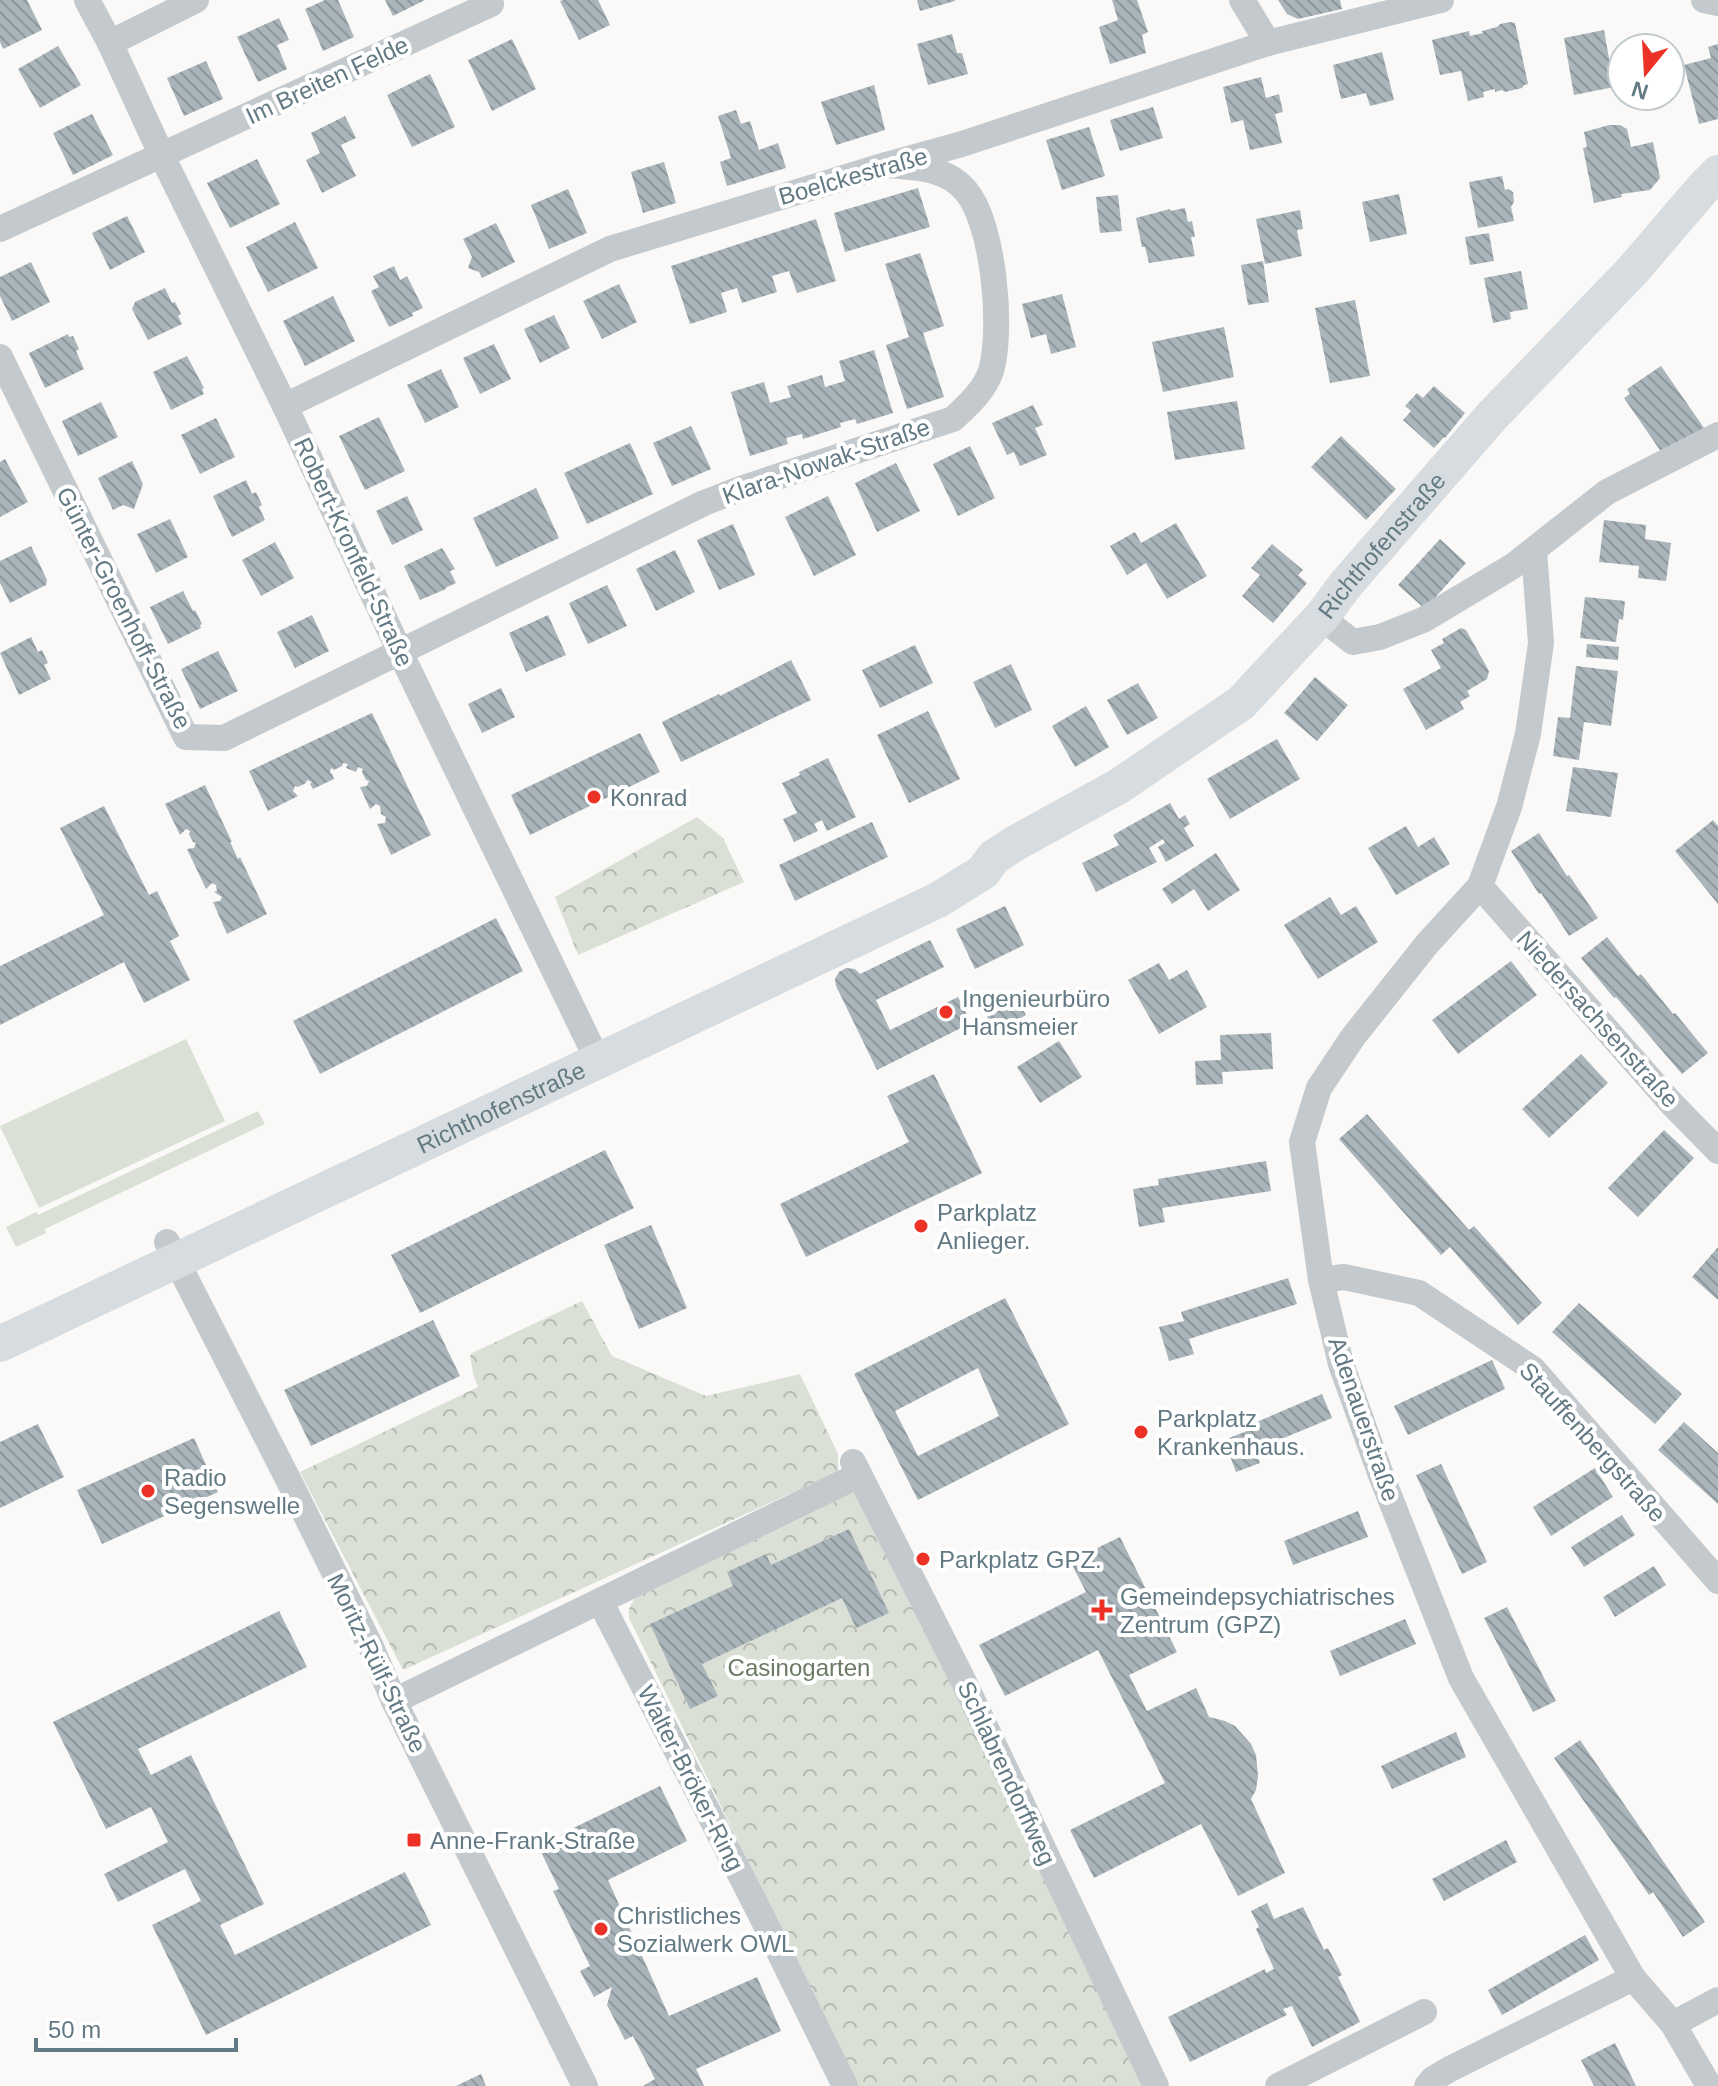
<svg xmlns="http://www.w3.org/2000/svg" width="1718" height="2086" viewBox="0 0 1718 2086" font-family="Helvetica,sans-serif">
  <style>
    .forest { fill: url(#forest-crowns) }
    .pitch { fill: #dbe0d6 }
    .building { fill: url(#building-back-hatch); fill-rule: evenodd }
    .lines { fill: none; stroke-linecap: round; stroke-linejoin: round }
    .street { stroke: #c3c9cc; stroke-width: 26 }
    .secondary { stroke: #d6dcdf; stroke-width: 36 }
    .poi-dot { fill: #ec3226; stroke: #fff; stroke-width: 3 }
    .labels { text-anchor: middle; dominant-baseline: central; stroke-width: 8; stroke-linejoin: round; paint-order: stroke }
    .street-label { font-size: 24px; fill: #637a84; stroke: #fff }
    .poi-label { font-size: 24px; fill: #637a84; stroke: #fff; text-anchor: start }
    .park-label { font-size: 24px; fill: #6b7b63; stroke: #fff }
  </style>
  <defs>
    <pattern id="forest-crowns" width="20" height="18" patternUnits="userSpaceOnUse" patternTransform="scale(2)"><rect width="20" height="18" fill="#dbe0d6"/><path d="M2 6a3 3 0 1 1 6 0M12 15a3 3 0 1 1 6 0" fill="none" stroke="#b5bbb3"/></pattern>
    <pattern id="building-back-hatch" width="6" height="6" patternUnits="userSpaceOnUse" patternTransform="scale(2)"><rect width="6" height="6" fill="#a9b5ba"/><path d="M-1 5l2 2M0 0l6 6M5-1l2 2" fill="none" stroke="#8d989d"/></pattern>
  </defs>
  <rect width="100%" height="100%" fill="#faf9f7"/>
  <!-- forest -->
  <g class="forest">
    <path d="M697 817 723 838 744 882 578 955 555 897Z"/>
    <path d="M582 1301 612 1356 706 1396 800 1374 838 1454V1472L403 1670 300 1472 478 1387 473 1374 470 1354Z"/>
    <path d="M857 1485 1145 2086H858L629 1618V1609L636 1595Z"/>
  </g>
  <!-- pitch -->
  <g class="pitch">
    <path d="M186 1039 225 1121 39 1208 0 1126Z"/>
    <path d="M258 1111 265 1124 45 1229 46 1233 16 1247 6 1227 36 1212 38 1215Z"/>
  </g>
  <!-- building -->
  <g class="building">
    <path d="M0 0H27L42 30 3 49 0 42Z"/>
    <path d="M325 0H338L354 37 323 51 305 9Z"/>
    <path d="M385 0H425L393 16Z"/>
    <path d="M563 0H598L610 25 579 40 560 1Z"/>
    <path d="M917 0H954L955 1 920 11Z"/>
    <path d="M1112 0H1137L1148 32 1142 35 1146 53 1110 64 1099 27 1118 20Z"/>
    <path d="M1278 0H1340L1342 9 1298 19 1287 14Z"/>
    <path d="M279 18 289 40 277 45 287 69 258 82 237 37Z"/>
    <path d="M1510 22 1515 23 1528 84 1524 85 1522 88 1505 92 1502 90 1495 92V89L1483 92 1484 97 1468 101 1461 71 1440 75 1432 40 1469 31 1470 36 1483 33 1482 31 1497 27 1500 24Z"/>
    <path d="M1604 30 1614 87 1574 95 1564 38Z"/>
    <path d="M952 34 957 53H962L968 74 928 85 917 44Z"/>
    <path d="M512 39 536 89 492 111 468 60Z"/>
    <path d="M1718 44V119L1699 124 1684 65 1711 58 1708 47Z"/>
    <path d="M58 46 81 85 40 108 18 69Z"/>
    <path d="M1382 52 1394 100 1370 106 1366 93 1341 99 1333 65Z"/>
    <path d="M206 61 223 99 184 116 167 78Z"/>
    <path d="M430 74 455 127 412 147 387 95Z"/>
    <path d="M1261 77 1266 98 1279 94 1283 112 1275 114 1282 143 1250 150 1243 120 1231 123 1223 87Z"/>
    <path d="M874 85 885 130 836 145 821 102Z"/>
    <path d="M1153 107 1163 138 1120 151 1110 120Z"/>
    <path d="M736 110 741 124 750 121 759 150 778 143 786 168 727 186 720 162 731 158 718 116Z"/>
    <path d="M92 114 113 155 73 175 53 133Z"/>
    <path d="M345 116 356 138 341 145 356 176 322 193 306 160 320 153 311 133Z"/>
    <path d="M1609 125H1620L1627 129 1631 147 1653 142 1660 178 1650 190 1621 194 1622 197 1594 203 1583 148 1587 147 1584 132Z"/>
    <path d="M1089 127 1105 176 1062 190 1046 140Z"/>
    <path d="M257 159 280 204 230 228 207 183Z"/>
    <path d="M664 162 676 203 643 213 631 172Z"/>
    <path d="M1502 176 1505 190 1508 189 1513 192 1514 202 1511 207 1514 221 1478 228 1469 182Z"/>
    <path d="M918 188 930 227 845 252 834 213Z"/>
    <path d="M568 189 587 233 549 249 531 205Z"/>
    <path d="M1399 194 1407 234 1370 242 1362 202Z"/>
    <path d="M1118 195 1122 231 1100 233 1096 197Z"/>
    <path d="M1185 208 1188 222 1192 221 1195 237H1191L1195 256 1149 263 1145 247H1142L1136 218 1170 209V211Z"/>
    <path d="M1300 210 1303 229 1297 230 1302 256 1265 264 1256 219Z"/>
    <path d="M127 216 145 252 110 270 92 233Z"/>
    <path d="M816 219 836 281 797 293 789 271 772 276 777 292 742 303 737 288 721 293 727 312 690 324 671 266Z"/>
    <path d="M295 222 318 268 268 292 246 247Z"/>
    <path d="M496 223 515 262 482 278 479 272 468 268 472 257 463 239Z"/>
    <path d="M1489 233 1494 261 1470 265 1465 237Z"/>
    <path d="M920 253 944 326 923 333 944 397 907 409 886 345 909 337 885 264Z"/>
    <path d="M1263 261 1269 302 1248 305 1241 265Z"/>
    <path d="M31 262 50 302 12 321 0 296V277Z"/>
    <path d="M394 266 400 280 407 276 423 308 412 313 413 316 389 327 371 291 379 287 373 276Z"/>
    <path d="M1521 271 1528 309 1510 312 1511 319 1493 323 1484 278Z"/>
    <path d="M619 284 637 322 602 339 583 301Z"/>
    <path d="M165 288 172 303 175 302 181 314 178 316 182 324 148 340 132 309 135 302Z"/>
    <path d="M1062 294 1076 347 1051 354 1046 334 1031 338 1022 304Z"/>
    <path d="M333 296 355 341 305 366 283 321Z"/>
    <path d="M1355 300 1370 376 1330 383 1315 308Z"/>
    <path d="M554 315 570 348 540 363 524 329Z"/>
    <path d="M1224 327 1234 377 1163 392 1152 342Z"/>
    <path d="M68 334 69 337 73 336 79 349 76 351 84 369 45 388 29 353Z"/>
    <path d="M494 344 511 379 480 394 463 358Z"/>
    <path d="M874 350 893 413 857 424 855 419 840 423 841 427 803 439 802 434 786 438 788 444 750 456 731 392 764 382 770 403 791 397 787 386 822 375 825 387 845 381 839 361Z"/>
    <path d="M187 356 204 388 202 389 204 394 171 410 153 372Z"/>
    <path d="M1661 366 1704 428 1664 456 1624 398 1630 394 1627 389Z"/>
    <path d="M441 369 459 407 425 423 407 385Z"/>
    <path d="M1434 386 1465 413 1445 438 1444 437 1434 448 1403 420 1411 411 1405 406 1417 393 1423 398Z"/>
    <path d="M1237 401 1245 449 1175 460 1167 412Z"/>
    <path d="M101 402 118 437 78 456 62 421Z"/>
    <path d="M1033 405 1043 425 1035 428 1047 455 1020 466 1014 452 1007 455 992 423Z"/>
    <path d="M379 417 405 471 365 490 339 436Z"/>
    <path d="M216 418 235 457 200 474 181 435Z"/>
    <path d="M691 426 711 469 672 486 653 443Z"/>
    <path d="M1341 436 1396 489 1366 520 1311 467Z"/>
    <path d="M630 443 653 494 587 524 564 473Z"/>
    <path d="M970 446 995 498 958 516 933 464Z"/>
    <path d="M5 459 28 502 0 517V462Z"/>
    <path d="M132 461 143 484 134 509 123 505 113 510 98 478Z"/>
    <path d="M896 463 920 511 877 532 855 483Z"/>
    <path d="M246 480 252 494 256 492 262 505 259 507 265 520 232 537 213 496Z"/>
    <path d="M536 488 559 538 496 567 473 518Z"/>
    <path d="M407 496 423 530 392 545 376 511Z"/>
    <path d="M828 496 856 555 814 576 785 517Z"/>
    <path d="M170 519 188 557 156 573 137 534Z"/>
    <path d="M1604 520 1646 525 1645 539 1671 543 1666 581 1638 578 1639 566 1599 562Z"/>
    <path d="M1176 523 1207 576 1167 599 1146 563 1127 575 1110 546 1135 532 1141 543Z"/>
    <path d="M733 524 755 575 719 590 697 540Z"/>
    <path d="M1440 539 1466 563 1425 609 1398 585Z"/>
    <path d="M275 542 294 578 261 596 242 560Z"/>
    <path d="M1272 544 1303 570 1298 575 1307 583 1273 623 1242 596 1260 575 1251 568Z"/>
    <path d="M31 546 47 580 46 585 10 603 0 583V561Z"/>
    <path d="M442 548 455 569 450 571 456 583 445 588 446 589 420 600 404 566Z"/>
    <path d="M675 550 695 592 656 611 636 569Z"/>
    <path d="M607 585 627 626 588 644 569 603Z"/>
    <path d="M183 591 193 611 195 610 202 624 200 625 201 628 168 644 150 607Z"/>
    <path d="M1585 597 1625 601 1623 620 1619 619 1616 642 1580 638Z"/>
    <path d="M312 615 329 651 295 668 277 632Z"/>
    <path d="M548 615 566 655 526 672 509 633Z"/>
    <path d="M1461 628 1466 630 1489 671 1487 679 1467 691 1470 696 1460 702 1464 709 1426 730 1403 689 1441 668 1431 650 1444 643 1442 639Z"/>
    <path d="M31 637 38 652 42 650 48 663 44 665 51 679 19 695 0 653Z"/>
    <path d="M1587 644 1619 647 1618 660 1586 657Z"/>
    <path d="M915 645 933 683 880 708 862 670Z"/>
    <path d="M218 651 238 691 200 709 181 669Z"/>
    <path d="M791 660 811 700 681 762 662 722 719 694 720 696Z"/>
    <path d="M1011 664 1032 710 995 728 973 682Z"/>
    <path d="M1576 666 1618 671 1611 726 1584 722 1579 760 1553 756 1558 717 1570 718Z"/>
    <path d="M1315 677 1348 705 1317 741 1284 713Z"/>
    <path d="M1138 683 1158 718 1127 735 1107 700Z"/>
    <path d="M501 688 515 717 482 733 468 704Z"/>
    <path d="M1086 706 1109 747 1075 767 1052 726Z"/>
    <path d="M928 711 960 779 909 803 877 735Z"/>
    <path d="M372 713 431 835 391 855 377 824 385 823 386 817 381 814 380 806 376 804 370 809 360 787 367 786 369 781 366 780 362 772 363 769 358 767 356 772 346 768 348 764 343 763 342 766 334 770 331 768 330 773 332 774 334 779 313 789 310 784 312 782 307 780 306 783 298 787 295 786 293 791 298 796 268 811 249 771Z"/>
    <path d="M640 733 660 772 530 835 511 795Z"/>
    <path d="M1277 739 1300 779 1230 819 1207 779Z"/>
    <path d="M828 758 856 817 827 831 822 820 814 824 818 831 794 842 783 819 797 813 782 783 800 775 799 772Z"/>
    <path d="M1573 767 1618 773 1611 817 1566 811Z"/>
    <path d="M205 785 232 842H230L238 859 240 857 267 914 227 934 213 902 220 901 222 897 214 892 217 891 216 885 212 883 206 889 187 849 194 848 196 843 193 842 189 834 190 831 186 829 180 835 165 804Z"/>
    <path d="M1170 803 1179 819 1185 815 1190 824 1184 828 1194 846 1166 862 1158 847 1165 843 1163 839 1149 848 1157 862 1096 892 1082 863 1119 845 1113 835Z"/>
    <path d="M104 806 149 895 157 891 179 936 170 941 190 980 144 1003 124 962 0 1025V966L104 915 60 828Z"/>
    <path d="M1713 820 1718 826V904L1675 851Z"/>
    <path d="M872 822 888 857 795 901 779 865Z"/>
    <path d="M1406 826 1418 847 1434 837 1450 864 1396 895 1368 848Z"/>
    <path d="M1539 833 1567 876 1569 875 1598 918 1569 936 1541 893 1539 894 1511 851Z"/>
    <path d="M1216 853 1240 890 1208 911 1194 889 1172 904 1162 889Z"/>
    <path d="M1330 897 1341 915 1356 906 1378 942 1318 979 1284 925Z"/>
    <path d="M1005 906 1024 945 975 969 956 929Z"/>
    <path d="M496 918 523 971 320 1074 293 1021Z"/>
    <path d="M1607 937 1638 976 1641 974 1673 1014 1675 1013 1708 1053 1682 1074 1616 997 1614 998 1581 958Z"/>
    <path d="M930 940 944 967 876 1000 890 1030 958 997 971 1023 877 1070 836 986 835 979 839 972 846 968 855 969 860 974Z"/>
    <path d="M1511 961 1537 995 1458 1054 1432 1020Z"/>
    <path d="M1159 963 1169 980 1187 970 1207 1007 1159 1034 1128 980Z"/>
    <path d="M1018 1000 1026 1015 995 1032 987 1017Z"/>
    <path d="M1271 1033 1273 1069 1222 1072 1223 1084 1196 1085 1195 1061 1221 1060 1220 1035Z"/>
    <path d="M1059 1041 1082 1077 1040 1103 1017 1067Z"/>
    <path d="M1581 1054 1608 1083 1549 1138 1522 1109Z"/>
    <path d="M934 1074 982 1173 806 1257 780 1204 909 1142 887 1096Z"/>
    <path d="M1367 1114 1469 1230 1474 1226 1542 1303 1518 1325 1450 1247 1441 1255 1339 1139Z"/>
    <path d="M1664 1130 1694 1158 1638 1217 1608 1188Z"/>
    <path d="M605 1150 634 1208 420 1313 391 1255Z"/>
    <path d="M1266 1161 1271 1191 1162 1208 1165 1222 1139 1227 1133 1189 1159 1185 1158 1179Z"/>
    <path d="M651 1225 687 1308 639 1329 604 1245Z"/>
    <path d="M1718 1247V1300L1692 1277Z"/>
    <path d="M1288 1278 1297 1304 1189 1339 1194 1354 1169 1361 1159 1327 1184 1321 1181 1312Z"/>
    <path d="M1005 1298 1069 1424 918 1500 854 1374ZM978 1368 999 1416 918 1456 895 1411Z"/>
    <path d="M1579 1303 1682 1394 1655 1424 1552 1332Z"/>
    <path d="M433 1320 460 1376 311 1446 284 1390Z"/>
    <path d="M1492 1360 1505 1389 1408 1435 1394 1406Z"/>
    <path d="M1322 1394 1332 1418 1255 1450 1260 1463 1236 1472 1224 1440 1247 1431 1245 1427Z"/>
    <path d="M1684 1422 1718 1453V1504L1658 1450Z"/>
    <path d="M38 1424 64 1477 0 1508V1442Z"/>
    <path d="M194 1438 218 1492 102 1544 77 1490Z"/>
    <path d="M1441 1464 1487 1562 1462 1574 1416 1475Z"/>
    <path d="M1595 1468 1613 1497 1551 1536 1533 1507Z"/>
    <path d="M1358 1511 1368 1537 1293 1565 1284 1541Z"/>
    <path d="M1622 1515 1635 1535 1584 1567 1571 1547Z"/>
    <path d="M849 1529 889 1613 856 1628 842 1598 702 1664 718 1696 690 1709 650 1624 733 1586 727 1572 766 1554 771 1565Z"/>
    <path d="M1120 1537 1177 1652 1129 1675 1147 1711 1196 1688 1209 1717 1225 1721 1235 1726 1251 1744 1256 1755 1258 1776 1256 1790 1251 1799 1285 1873 1238 1896 1201 1824 1094 1878 1070 1830 1165 1783 1098 1650 1005 1696 979 1645 1086 1592 1070 1561Z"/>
    <path d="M1654 1566 1666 1585 1615 1617 1603 1597Z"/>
    <path d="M1507 1607 1556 1701 1533 1712 1484 1618Z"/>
    <path d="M279 1611 307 1667 138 1749 151 1775 191 1755 264 1904 220 1925 235 1955 405 1872 431 1925 206 2035 152 1925 201 1901 185 1869 118 1902 104 1874 168 1842 151 1807 106 1829 53 1722Z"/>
    <path d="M1405 1619 1416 1644 1340 1676 1330 1651Z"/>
    <path d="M1456 1732 1466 1757 1392 1789 1381 1766Z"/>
    <path d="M1580 1740 1705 1922 1683 1937 1653 1892 1649 1895 1554 1758Z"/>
    <path d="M660 1786 687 1841 608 1880 669 2016 757 1977 781 2031 696 2069 704 2086H643L655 2079 633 2036 625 2040 607 2005 612 1987 594 1997 580 1971 590 1966 553 1891 559 1889 540 1850 563 1839 561 1834Z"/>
    <path d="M1506 1840 1517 1862 1444 1901 1432 1879Z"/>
    <path d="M1267 1903 1274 1919 1303 1907 1324 1950 1328 1948 1336 1963 1342 1975 1338 1977 1360 2022 1312 2047 1292 2006 1283 2009 1287 2015 1190 2062 1168 2017 1265 1969 1266 1973 1274 1969 1256 1929 1259 1927 1251 1911Z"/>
    <path d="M1585 1935 1599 1960 1502 2015 1488 1990Z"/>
    <path d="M1615 2043 1636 2086H1594L1581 2060Z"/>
    <path d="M481 2074 486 2086H456Z"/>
  </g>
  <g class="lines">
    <!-- street -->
    <g class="street">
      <path d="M87 0 110 43"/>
      <path d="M196 0 110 43 162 156 285 406 400 652 598 1061"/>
      <path d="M1242 0 1268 43"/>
      <path d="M1704 0 1718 3"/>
      <path d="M0 229 491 4"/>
      <path d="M0 357 186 737 224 738 704 503 740 489 953 419C968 405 984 391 991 371 1003 330 994 224 966 191 946 167 914 167 886 165"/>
      <path d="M285 406 610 249 886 165 962 144 1268 43 1441 0"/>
      <path d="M1534 551 1541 643 1528 734 1509 807 1480 886 1427 944 1353 1037 1319 1088 1302 1142 1321 1280 1341 1364 1381 1475 1461 1678 1633 1978 1673 2024 1709 2086"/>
      <path d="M1323 615 1336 629 1353 642 1380 637 1423 620 1513 566 1607 492 1718 435"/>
      <path d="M1480 886 1672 1104 1718 1151"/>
      <path d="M167 1242 291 1485 372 1649 394 1701 585 2086"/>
      <path d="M1321 1280 1344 1277 1419 1293 1533 1369 1718 1581"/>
      <path d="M853 1462 963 1680 1156 2086"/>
      <path d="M600 1601 760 1913 845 2086"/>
      <path d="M394 1701 859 1475"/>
      <path d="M1673 2024 1718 2000"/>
      <path d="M1278 2086 1424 2012"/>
      <path d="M1427 2086 1433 2079 1450 2069 1633 1978"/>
    </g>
    <!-- secondary -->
    <path class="secondary" id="s1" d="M0 1344 938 900 983 872 994 857 1014 844 1119 786 1241 703 1323 615 1346 584 1492 416 1633 270 1704 187 1718 173"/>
  </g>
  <!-- markers -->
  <g class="poi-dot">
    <circle cx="594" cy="797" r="8"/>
    <circle cx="946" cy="1012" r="8"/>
    <circle cx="921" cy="1226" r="8"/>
    <circle cx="1141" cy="1432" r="8"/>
    <circle cx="148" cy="1491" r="8"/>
    <circle cx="923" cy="1559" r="8"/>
    <path d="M1098 1598h8v8h8v8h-8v8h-8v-8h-8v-8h8z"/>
    <rect x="406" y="1832" width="16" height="16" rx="4"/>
    <circle cx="601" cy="1929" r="8"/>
  </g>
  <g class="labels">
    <!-- street labels -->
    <g class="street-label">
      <text transform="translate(327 80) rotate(-25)">Im Breiten Felde</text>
      <text transform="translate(853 176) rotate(-16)">Boelckestraße</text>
      <text transform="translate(826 461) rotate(-19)">Klara-Nowak-Straße</text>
      <text stroke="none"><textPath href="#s1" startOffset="1612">Richthofenstraße</textPath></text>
      <text transform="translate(354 552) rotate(65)">Robert-Kronfeld-Straße</text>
      <text transform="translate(124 608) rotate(63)">Günter-Groenhoff-Straße</text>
      <text transform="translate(1598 1019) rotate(48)">Niedersachsenstraße</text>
      <text stroke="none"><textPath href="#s1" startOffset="554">Richthofenstraße</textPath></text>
      <text transform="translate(1364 1419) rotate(71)">Adenauerstraße</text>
      <text transform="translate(1593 1442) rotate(48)">Stauffenbergstraße</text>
      <text transform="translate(377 1663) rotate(64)">Moritz-Rülf-Straße</text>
      <text transform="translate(1007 1773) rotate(65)">Schlabrendorffweg</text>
      <text transform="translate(691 1778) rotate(63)">Walter-Bröker-Ring</text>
    </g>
    <!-- poi labels -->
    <g class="poi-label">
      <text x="610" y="797">Konrad</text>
      <text x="962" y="998">Ingenieurbüro<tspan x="962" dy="28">Hansmeier</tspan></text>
      <text x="937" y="1212">Parkplatz<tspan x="937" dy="28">Anlieger.</tspan></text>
      <text x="1157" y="1418">Parkplatz<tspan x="1157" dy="28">Krankenhaus.</tspan></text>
      <text x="164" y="1477">Radio<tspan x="164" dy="28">Segenswelle</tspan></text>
      <text x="939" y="1559">Parkplatz GPZ.</text>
      <text x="1120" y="1596">Gemeindepsychiatrisches<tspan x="1120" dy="28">Zentrum (GPZ)</tspan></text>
      <text x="430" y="1840">Anne-Frank-Straße</text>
      <text x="617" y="1915">Christliches<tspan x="617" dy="28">Sozialwerk OWL</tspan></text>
    </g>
    <!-- park labels -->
    <g class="park-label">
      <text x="799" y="1667">Casinogarten</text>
    </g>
  </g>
  <!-- north arrow -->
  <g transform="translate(1646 72) rotate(198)"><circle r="38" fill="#ffffff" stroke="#c1cace" stroke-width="2"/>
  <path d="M0-6L14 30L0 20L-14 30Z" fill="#ec3226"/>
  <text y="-12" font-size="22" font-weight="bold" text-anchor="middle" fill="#637a84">N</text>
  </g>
  <!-- scale -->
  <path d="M36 2038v12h200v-12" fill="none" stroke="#637a84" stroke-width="4"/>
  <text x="48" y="2038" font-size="24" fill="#637a84" stroke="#ffffff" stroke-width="6" paint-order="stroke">50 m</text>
</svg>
